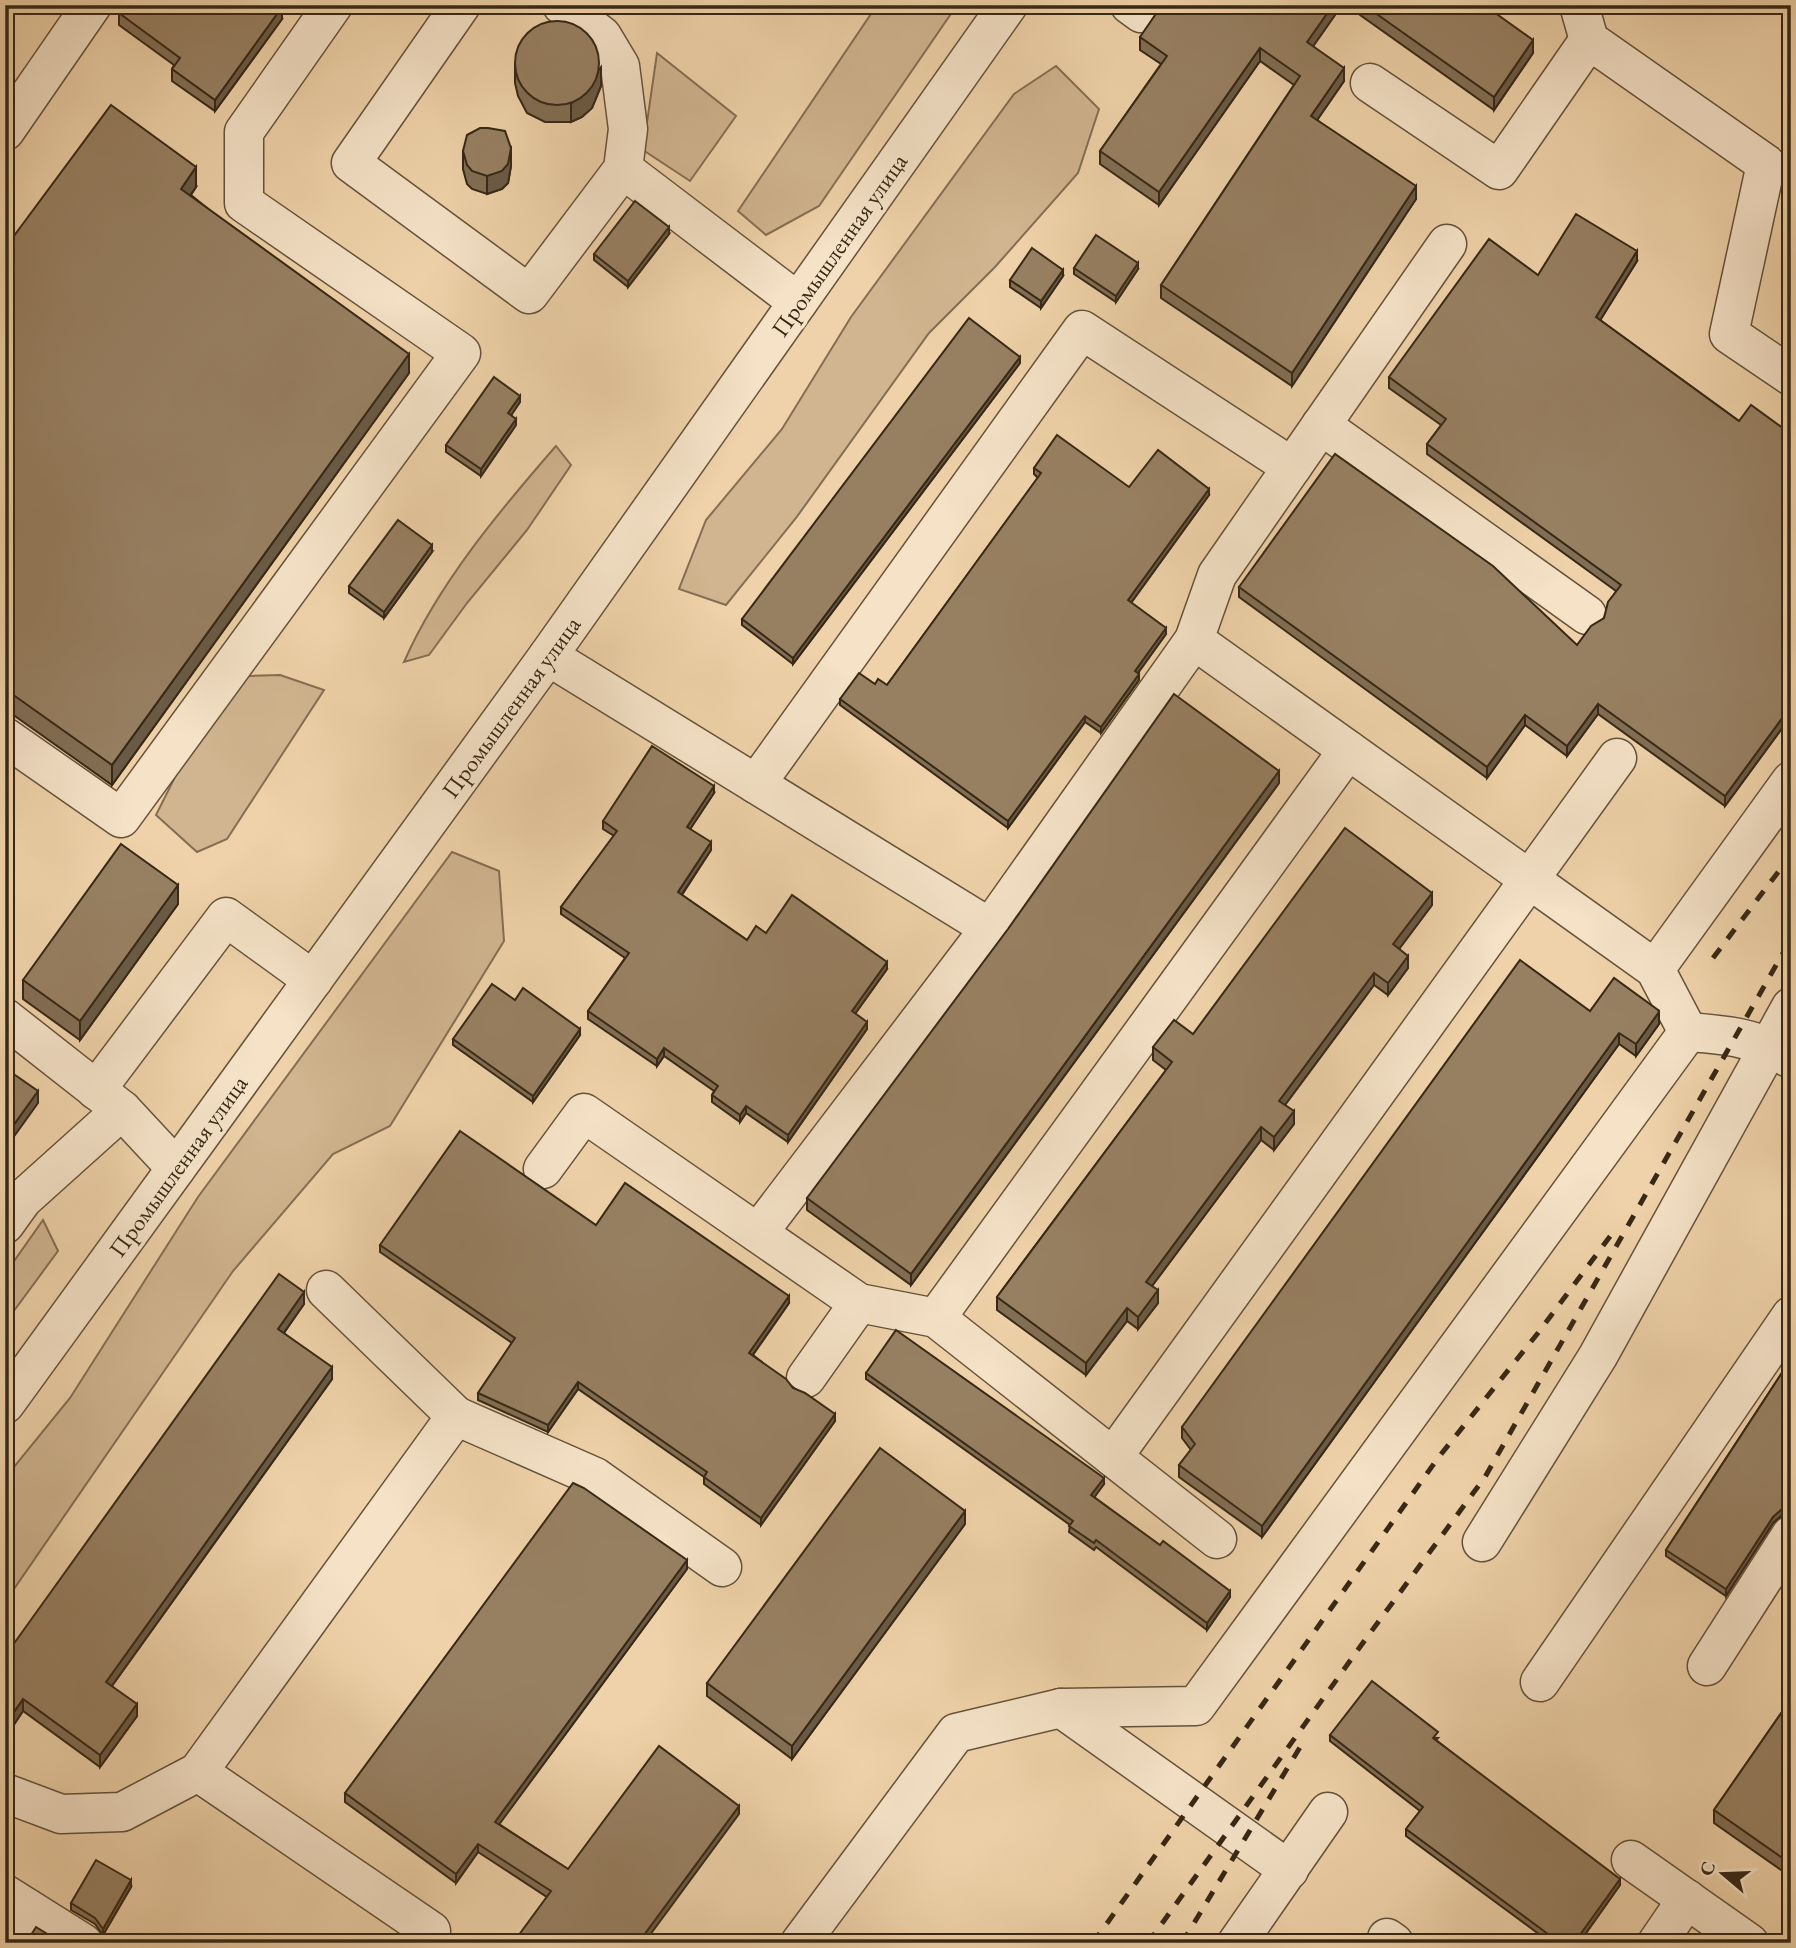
<svg xmlns="http://www.w3.org/2000/svg" width="1796" height="1948" viewBox="0 0 1796 1948" font-family="'EB Garamond',serif">
  <style>
    .green { fill: #d0b590; stroke: #846e53; stroke-width: 2 }
    .lines { fill: none; stroke-linecap: round; stroke-linejoin: round }
    .minor-casing { stroke: #65523b; stroke-width: 41 }
    .minor { stroke: #f5e2c7; stroke-width: 38 }
    .rail { stroke: #372816; stroke-width: 5; stroke-dasharray: 12 12; stroke-linecap: butt }
    .wall { fill: #826e54; stroke: #372816; stroke-width: 2 }
    .shaded-wall { fill: #6a5a45; stroke: #372816; stroke-width: 2 }
    .building { fill: #978062; stroke: #372816; stroke-width: 2 }
    .labels { text-anchor: middle; dominant-baseline: central; stroke-width: 7; stroke-linejoin: round; paint-order: stroke }
    .street-label { font-size: 24px; fill: #372816; stroke: #f5e2c7 }
  </style>
  <rect width="100%" height="100%" fill="#efd2a9"/>
  <filter id="stains"><feTurbulence type="fractalNoise" baseFrequency=".00286" numOctaves="4"/><feColorMatrix values="0 0 0 0 .2 0 0 0 0 .09 0 0 0 0 .02 0 0 0 .5 -.17"/></filter>
  <radialGradient id="worn" r=".72"><stop offset=".6" stop-color="#630" stop-opacity="0"/><stop offset="1" stop-color="#630" stop-opacity=".3"/></radialGradient>
  <!-- green -->
  <g class="green">
    <path d="M877 5H957L819 206 766 235 738 211Z"/>
    <path d="M657 53 736 116 690 181 643 150Z"/>
    <path d="M1056 66 1099 109 1078 173 995 267 929 333 796 518 726 605 679 589 706 520 782 429 851 317 1014 94Z"/>
    <path d="M556 446 571 465 527 530 467 603 429 655 404 662C438 584 501 509 556 446Z"/>
    <path d="M280 675 324 690 227 839 197 852 156 815 181 765 248 676Z"/>
    <path d="M452 852 499 871 504 941 390 1126 333 1154 233 1271 5 1602V1478L70 1398 198 1197Z"/>
    <path d="M43 1220 58 1251 5 1323V1274Z"/>
  </g>
  <g class="lines">
    <defs>
      <g id="minor">
        <path d="M461 5 351 163 529 294 623 169 628 129 620 66 602 36 562 5"/>
        <path d="M1130 5 1141 13"/>
        <path d="M1579 5 1589 40 1766 164 1729 334 1791 376"/>
        <path d="M1370 83 1499 170 1589 40"/>
        <path d="M5 131 92 5"/>
        <path d="M623 169 798 302"/>
        <path d="M1321 425 1587 615"/>
        <path d="M548 656 990 928"/>
        <path d="M5 737 121 818 461 353 244 203V132L333 5"/>
        <path d="M756 784 1082 330 1292 467"/>
        <path d="M1655 969 1791 781"/>
        <path d="M5 1018 122 1110 176 1168"/>
        <path d="M1688 1032C1726 1035 1755 1037 1789 1058"/>
        <path d="M96 1090 226 917 313 980"/>
        <path d="M543 1169 584 1113 859 1303 936 1318 1217 1539"/>
        <path d="M5 1224 23 1199 122 1110"/>
        <path d="M758 1233 990 928 1194 640 1217 575 1447 244"/>
        <path d="M326 1290 456 1416"/>
        <path d="M936 1318 1348 750"/>
        <path d="M806 1378 859 1303"/>
        <path d="M5 1404 548 656 1008 5"/>
        <path d="M1113 1457 1617 758"/>
        <path d="M1482 1542 1598 1356 1791 1007"/>
        <path d="M1707 1666 1791 1535"/>
        <path d="M1540 1682 1791 1316"/>
        <path d="M1061 1708 1289 1870"/>
        <path d="M198 1772 431 1931"/>
        <path d="M5 1793 61 1814 122 1812 198 1772 456 1416 595 1477 722 1567"/>
        <path d="M1631 1860 1749 1943"/>
        <path d="M5 1894 83 1943"/>
        <path d="M1387 1938 1394 1943"/>
        <path d="M5 1941 27 1908"/>
        <path d="M800 1943 956 1733 1061 1708 1196 1706 1688 1032 1655 969 1194 640"/>
        <path d="M1237 1943 1328 1812"/>
        <path d="M1657 1943 1687 1899"/>
      </g>
    </defs>
    <!-- minor casing -->
    <use href="#minor" class="minor-casing"/>
    <!-- minor -->
    <use href="#minor" class="minor"/>
    <!-- rail -->
    <g class="rail">
      <path d="M1713 958 1791 855"/>
      <path d="M1093 1943 1438 1458 1538 1333 1617 1227"/>
      <path d="M1148 1943 1365 1640 1485 1477 1791 939"/>
      <path d="M1182 1943 1305 1739"/>
    </g>
  </g>
  <!-- wall -->
  <g class="wall">
    <path d="M1342 5 1313 46 1344 81 1317 120 1416 199 1292 386 1161 298V285L1294 85 1260 61 1159 205 1100 164V151L1161 64 1140 50V37L1198 12Z"/>
    <path d="M1346 5H1484L1533 53 1494 110Z"/>
    <path d="M119 13 282 19 215 111 172 81V69L174 65 119 25Z"/>
    <path d="M515 64 601 86 592 108 582 117 571 122H545L527 113 518 96 515 83Z"/>
    <path d="M463 151 511 166 508 183 502 189 487 194 472 189 467 184 463 169Z"/>
    <path d="M196 187 191 195 409 373 112 785 5 709V248Z"/>
    <path d="M669 234 628 287 594 260V254Z"/>
    <path d="M1637 261 1600 320 1739 421 1791 434V716L1725 806 1598 714 1567 756 1525 725 1487 778 1239 597V587L1577 645 1604 618 1616 591 1427 454V444L1441 425 1389 388V377L1538 275Z"/>
    <path d="M1074 268 1138 269 1116 302 1074 274Z"/>
    <path d="M1063 276 1041 308 1010 287V280Z"/>
    <path d="M1020 363 793 664 742 625V619Z"/>
    <path d="M520 402 511 415 516 425 481 476 446 452V445Z"/>
    <path d="M1034 468 1129 487 1209 495 1131 603 1166 634 1138 673 1139 680 1101 733 1085 722 1008 828 840 705V699L875 684 887 685 1038 478 1034 474Z"/>
    <path d="M432 552 384 618 349 593V586Z"/>
    <path d="M1279 783 911 1285 807 1210V1198Z"/>
    <path d="M714 793 690 829 711 850 682 895 747 940 766 933 887 969 855 1014 867 1029 788 1142 746 1113 740 1122 712 1102V1095L714 1091 664 1056 657 1066 588 1019V1011L625 958 561 914V907L614 836 603 829V821Z"/>
    <path d="M178 904 80 1040 23 999V980Z"/>
    <path d="M1432 905 1399 949 1408 968 1388 995 1374 985 1285 1105 1294 1124 1274 1150 1261 1140 1152 1286 1158 1303 1138 1329 1127 1321 1086 1375 997 1310V1297L1166 1070 1153 1060V1047L1193 1034Z"/>
    <path d="M515 1000 580 1035 533 1102 453 1045V1039Z"/>
    <path d="M1590 1011 1659 1024 1636 1056 1619 1044 1262 1537 1179 1477V1465L1191 1450 1182 1438V1427Z"/>
    <path d="M596 1225 789 1303 753 1355 835 1421 761 1525 704 1484V1477L578 1389 548 1432 478 1400V1393L512 1343 380 1252V1245Z"/>
    <path d="M304 1304 284 1333 332 1379 112 1686 137 1716 100 1767 23 1711 5 1738V1656Z"/>
    <path d="M1791 1359V1502L1782 1515 1773 1523 1726 1596 1666 1556V1550Z"/>
    <path d="M866 1373 1104 1484 1094 1497 1230 1597 1207 1630 1096 1547 1094 1550 1069 1532 1070 1525 866 1379Z"/>
    <path d="M965 1524 792 1759 707 1696V1683Z"/>
    <path d="M687 1569 499 1824 568 1869 739 1814 547 1897 478 1852 456 1883 345 1802V1793Z"/>
    <path d="M1791 1699V1877L1714 1823V1810Z"/>
    <path d="M1330 1735 1438 1738 1436 1740 1620 1885 1579 1943H1551L1406 1836V1829L1420 1811 1330 1741Z"/>
    <path d="M131 1887 103 1935 95 1924 71 1910V1903Z"/>
  </g>
  <!-- shaded-wall -->
  <g class="shaded-wall">
    <path d="M1333 5H1342L1307 55V42Z"/>
    <path d="M282 7V19L215 111V100Z"/>
    <path d="M1533 40V53L1494 110V97Z"/>
    <path d="M1260 48V61L1159 205V192Z"/>
    <path d="M601 67V86L592 108 582 117 571 122V104Z"/>
    <path d="M1344 68V81L1311 129V116Z"/>
    <path d="M511 148V166L508 183 502 189 487 194V176Z"/>
    <path d="M196 167V187L181 208V189Z"/>
    <path d="M1416 186V199L1292 386V373Z"/>
    <path d="M669 227V234L628 287V281Z"/>
    <path d="M1637 251V261L1596 327V317Z"/>
    <path d="M1138 263V269L1116 302V296Z"/>
    <path d="M1063 270V276L1041 308V301Z"/>
    <path d="M409 354V373L112 785V765Z"/>
    <path d="M1020 357V363L793 664V658Z"/>
    <path d="M520 396V402L508 420V413Z"/>
    <path d="M516 419V425L481 476V469Z"/>
    <path d="M1209 489V495L1128 607V600Z"/>
    <path d="M432 545V552L384 618V612Z"/>
    <path d="M1166 628V634L1135 677V671Z"/>
    <path d="M1139 674V680L1101 733V727Z"/>
    <path d="M1598 704V714L1567 756V746Z"/>
    <path d="M1791 706V716L1725 806V796Z"/>
    <path d="M1525 715V725L1487 778V767Z"/>
    <path d="M1085 716V722L1008 828V821Z"/>
    <path d="M1279 771V783L911 1285V1274Z"/>
    <path d="M714 786V793L687 834V827Z"/>
    <path d="M711 842V850L678 900V892Z"/>
    <path d="M178 885V904L80 1040V1021Z"/>
    <path d="M1432 893V905L1393 957V944Z"/>
    <path d="M1408 956V968L1388 995V983Z"/>
    <path d="M887 962V969L852 1018V1011Z"/>
    <path d="M1374 973V985L1279 1113V1101Z"/>
    <path d="M1659 1012V1024L1636 1056V1044Z"/>
    <path d="M867 1022V1029L788 1142V1135Z"/>
    <path d="M580 1029V1035L533 1102V1096Z"/>
    <path d="M1619 1033V1044L1262 1537V1526Z"/>
    <path d="M664 1048V1056L657 1066V1059Z"/>
    <path d="M38 1091V1103L5 1149V1137Z"/>
    <path d="M746 1106V1113L740 1122V1115Z"/>
    <path d="M1294 1111V1124L1274 1150V1137Z"/>
    <path d="M1261 1127V1140L1146 1294V1282Z"/>
    <path d="M1158 1290V1303L1138 1329V1317Z"/>
    <path d="M304 1292V1304L278 1341V1329Z"/>
    <path d="M789 1296V1303L749 1360V1353Z"/>
    <path d="M1127 1308V1321L1086 1375V1363Z"/>
    <path d="M332 1367V1379L106 1694V1682Z"/>
    <path d="M578 1382V1389L548 1432V1425Z"/>
    <path d="M835 1414V1421L761 1525V1518Z"/>
    <path d="M1104 1478V1484L1091 1502V1495Z"/>
    <path d="M1791 1496V1502L1782 1515 1773 1523 1726 1596V1589L1773 1517Z"/>
    <path d="M965 1511V1524L792 1759V1746Z"/>
    <path d="M687 1560V1569L495 1830V1822Z"/>
    <path d="M1230 1591V1597L1207 1630V1623Z"/>
    <path d="M23 1699V1711L5 1738V1725Z"/>
    <path d="M137 1704V1716L100 1767V1755Z"/>
    <path d="M739 1806V1814L644 1943H638Z"/>
    <path d="M478 1844V1852L456 1883V1874Z"/>
    <path d="M1620 1879V1885L1579 1943H1574Z"/>
    <path d="M131 1880V1887L103 1935V1929Z"/>
  </g>
  <!-- building -->
  <g class="building">
    <path d="M125 5H280L282 7 215 100 172 69 180 58 119 13Z"/>
    <path d="M1162 5H1189L1198 12 1203 5H1333L1307 42 1344 68 1311 116 1416 186 1292 373 1161 285 1300 76 1260 48 1159 192 1100 151 1167 56 1140 37Z"/>
    <path d="M1364 5H1484L1533 40 1494 97Z"/>
    <circle cx="557" cy="63" r="42"/>
    <path d="M111 105 196 167 181 189 409 354 112 765 5 689V248Z"/>
    <path d="M480 128H488L505 131 511 148 508 164 502 171 487 176 472 171 467 165 463 151 467 135Z"/>
    <path d="M635 201 669 227 628 281 594 254Z"/>
    <path d="M1576 214 1637 251 1596 317 1739 421 1751 405 1791 434V706L1725 796 1598 704 1567 746 1525 715 1487 767 1239 587 1335 454 1493 566 1577 645 1591 626 1604 618 1608 602 1621 585 1427 444 1446 419 1389 377 1489 239 1538 275Z"/>
    <path d="M1096 235 1138 263 1116 296 1074 268Z"/>
    <path d="M1032 248 1063 270 1041 301 1010 280Z"/>
    <path d="M969 318 1020 357 793 658 742 619Z"/>
    <path d="M494 377 520 396 508 413 516 419 481 469 446 445Z"/>
    <path d="M1057 435 1129 487 1158 450 1209 489 1128 600 1166 628 1135 671 1139 674 1101 727 1085 716 1008 821 840 699 859 673 875 684 878 679 887 685 1041 473 1034 468Z"/>
    <path d="M398 520 432 545 384 612 349 586Z"/>
    <path d="M1174 694 1279 771 911 1274 807 1198 1008 929Z"/>
    <path d="M652 746 714 786 687 827 711 842 678 892 747 940 756 926 766 933 792 895 887 962 852 1011 867 1022 788 1135 746 1106 740 1115 712 1095 718 1086 664 1048 657 1059 588 1011 629 953 561 907 617 831 603 821Z"/>
    <path d="M1345 828 1432 893 1393 944 1408 956 1388 983 1374 973 1279 1101 1294 1111 1274 1137 1261 1127 1146 1282 1158 1290 1138 1317 1127 1308 1086 1363 997 1297 1172 1062 1153 1047 1174 1020 1193 1034Z"/>
    <path d="M121 844 178 885 80 1021 23 980Z"/>
    <path d="M1520 960 1590 1011 1614 978 1658 1010 1659 1012 1636 1044 1619 1033 1262 1526 1179 1465 1195 1444 1182 1427Z"/>
    <path d="M492 984 515 1000 523 988 580 1029 533 1096 453 1039Z"/>
    <path d="M5 1068 38 1091 5 1137Z"/>
    <path d="M460 1131 596 1225 625 1183 789 1296 749 1353 786 1379 793 1388 805 1393 835 1414 761 1518 704 1477 707 1472 578 1382 548 1425 478 1393 515 1338 380 1245Z"/>
    <path d="M279 1274 304 1292 278 1329 332 1367 106 1682 137 1704 100 1755 23 1699 5 1725V1656Z"/>
    <path d="M896 1330 1104 1478 1091 1495 1160 1545 1163 1541 1230 1591 1207 1623 1096 1540 1094 1543 1069 1526 1073 1521 866 1373Z"/>
    <path d="M1791 1359V1496L1782 1509 1773 1517 1726 1589 1666 1550Z"/>
    <path d="M880 1448 965 1511 792 1746 707 1683Z"/>
    <path d="M573 1483 584 1488 687 1560 495 1822 568 1869 659 1746 739 1806 638 1943H513L551 1891 478 1844 456 1874 345 1793Z"/>
    <path d="M1372 1681 1438 1732 1433 1738 1620 1879 1574 1943H1560L1406 1829 1423 1807 1330 1735Z"/>
    <path d="M1791 1699V1864L1714 1810Z"/>
    <path d="M96 1860 131 1880 103 1929 95 1918 71 1903Z"/>
    <path d="M36 1927 62 1943H26Z"/>
  </g>
  <g class="labels">
    <!-- street labels -->
    <g class="street-label">
      <text transform="translate(839 245) rotate(-55)">Промышленная улица</text>
      <text transform="translate(511 707) rotate(-54)">Промышленная улица</text>
      <text transform="translate(178 1166) rotate(-54)">Промышленная улица</text>
    </g>
  </g>
  <!-- margin -->
  <rect width="1796" height="1948" fill="none" stroke="#efd2a9" stroke-width="28"/>
  <rect x="7" y="7" width="1782" height="1934" fill="none" stroke="#372816" stroke-width="3.5"/>
  <rect x="14" y="14" width="1768" height="1920" fill="none" stroke="#372816" stroke-width="2"/>
  <!-- north arrow -->
  <g transform="translate(1723 1874) rotate(289)" stroke="#f5e2c7" stroke-width="5" paint-order="stroke">
  <path d="M0-5L12 26L0 18L-12 26Z" fill="#372816"/>
  <text y="-10" font-size="19" font-weight="bold" text-anchor="middle" fill="#372816">С</text>
  </g>
  <rect width="100%" height="100%" filter="url(#stains)"/>
  <rect width="100%" height="100%" fill="url(#worn)"/>
</svg>
